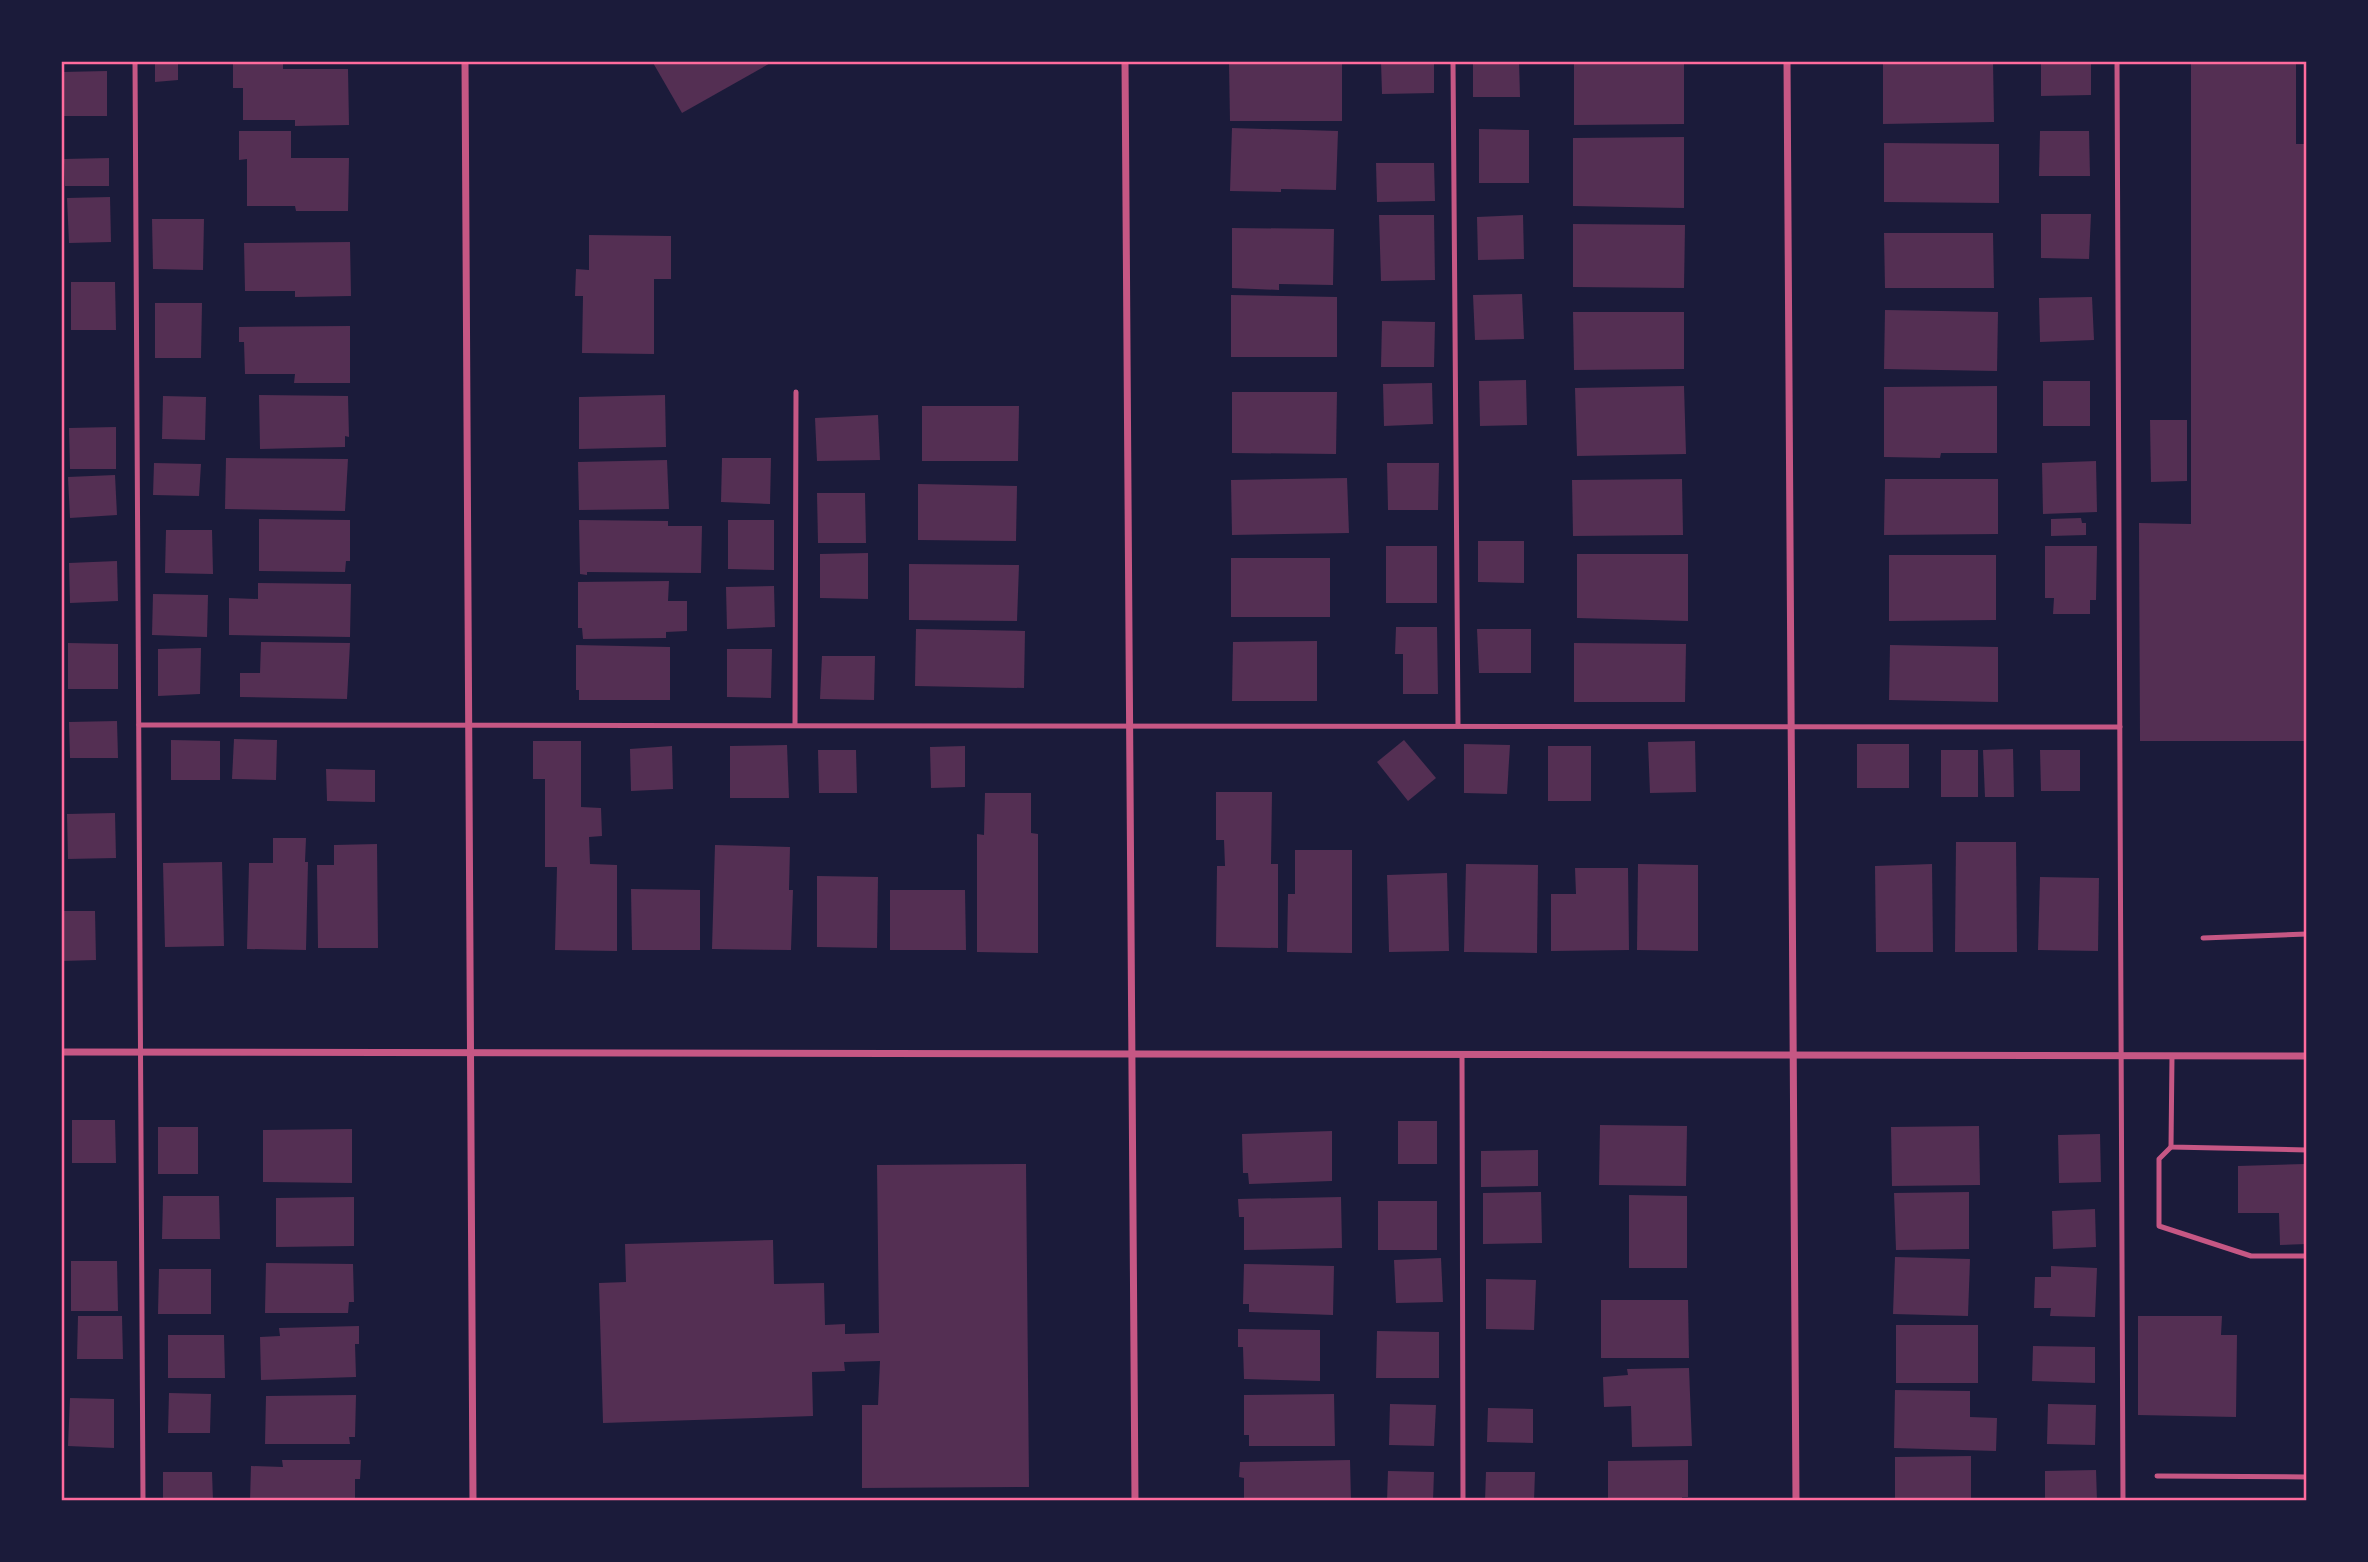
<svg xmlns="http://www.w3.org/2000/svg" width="2368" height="1562" viewBox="0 0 2368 1562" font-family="Merriweather,serif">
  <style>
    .building { fill: #542f53 }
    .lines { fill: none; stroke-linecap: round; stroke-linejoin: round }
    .service { stroke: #c65784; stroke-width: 5 }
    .minor { stroke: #c65784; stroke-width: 7 }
    .neatline { fill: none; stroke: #ff6b9d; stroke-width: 2.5 }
  </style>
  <rect width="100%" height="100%" fill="#1b1b3a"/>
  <!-- building -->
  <g class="building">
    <path d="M155 61H178V80L155 82Z"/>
    <path d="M233 61H283V69H348L349 125 295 126V120H243V88H233Z"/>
    <path d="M652 61H774L682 113Z"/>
    <path d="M1381 61H1434V93L1382 94Z"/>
    <path d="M1473 61H1519L1520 97H1473Z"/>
    <path d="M1574 61H1684V124L1574 125Z"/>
    <path d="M1883 61H1993L1994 122 1883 124Z"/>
    <path d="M2041 61H2091V95L2041 96Z"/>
    <path d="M2191 61H2296V144H2307V741H2140L2139 523 2191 524Z"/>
    <path d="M1229 62H1342V121H1230Z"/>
    <path d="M107 71V116H62V72Z"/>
    <path d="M1232 128 1338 131 1336 190 1281 189V192L1230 191Z"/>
    <path d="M1479 129 1529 130V183H1479Z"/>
    <path d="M239 131H291V158H349L348 211H296L295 206H247V159L239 160Z"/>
    <path d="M2040 131H2089L2090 176H2039Z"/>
    <path d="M1684 137V208L1573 206V138Z"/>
    <path d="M1884 143 1999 144V203L1884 202Z"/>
    <path d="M109 158V186H65L64 159Z"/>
    <path d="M1376 163H1434L1435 201 1377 202Z"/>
    <path d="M110 197 111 242 69 243 67 198Z"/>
    <path d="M2041 214H2091L2089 259 2041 258Z"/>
    <path d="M1379 215H1434L1435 280 1381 281Z"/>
    <path d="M1523 215 1524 259 1478 260 1477 217Z"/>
    <path d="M152 219H204L203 270 153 269Z"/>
    <path d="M1573 224 1685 225 1684 288 1573 287Z"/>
    <path d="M1232 228 1334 229 1333 285 1279 284V290L1232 288Z"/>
    <path d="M1884 233H1993L1994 288H1885Z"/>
    <path d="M589 235 671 236V279H654V354L582 353 583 296H575L576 269 589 270Z"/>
    <path d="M350 242 351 296 295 297V291H245L244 243Z"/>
    <path d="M71 282H115L116 330H71Z"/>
    <path d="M1522 294 1524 339 1475 340 1473 295Z"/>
    <path d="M1231 295 1337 297V357H1231Z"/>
    <path d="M2092 297 2094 340 2040 342 2039 298Z"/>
    <path d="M155 303H202L201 358H155Z"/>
    <path d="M1885 310 1998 312 1997 371 1884 369Z"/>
    <path d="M1573 312H1684V369L1574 370Z"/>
    <path d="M1382 321 1435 322 1434 367H1381Z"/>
    <path d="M350 326V383H294L295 374H245L244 342H239V327Z"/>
    <path d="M1526 380 1527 425 1480 426 1479 381Z"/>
    <rect x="2043" y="381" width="47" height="45"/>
    <path d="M1432 383 1433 424 1384 426 1383 384Z"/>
    <path d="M1684 386 1686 454 1577 456 1575 388Z"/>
    <path d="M1997 386V453H1941L1940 458 1884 457V387Z"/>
    <path d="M1232 392H1337L1336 454 1232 453Z"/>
    <path d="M259 395 348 396 349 437 345 436V447L260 449Z"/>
    <path d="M665 395 666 447 579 449V397Z"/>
    <path d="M163 396 206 397 205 440 162 439Z"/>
    <path d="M922 406H1019L1018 461H922Z"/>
    <path d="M878 415 880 460 817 461 815 418Z"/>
    <path d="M2150 420H2187V481L2151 482Z"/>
    <path d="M116 427V469H70L69 428Z"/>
    <path d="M226 458 348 459 345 511 225 509Z"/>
    <path d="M722 458H771L770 504 721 502Z"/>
    <path d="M667 460 669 509 579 510 578 462Z"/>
    <path d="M2096 461 2097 512 2043 514 2042 463Z"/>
    <path d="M154 463 201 464 199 496 153 495Z"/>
    <path d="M1387 463H1439L1438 510H1388Z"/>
    <path d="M115 475 117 515 70 518 68 477Z"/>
    <path d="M1347 478 1349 533 1232 535 1231 480Z"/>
    <path d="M1682 479 1683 535 1573 536 1572 480Z"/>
    <path d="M1885 479H1998V534L1884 535Z"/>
    <path d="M918 484 1017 486 1016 541 918 540Z"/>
    <path d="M817 493H865L866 543H818Z"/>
    <path d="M2081 518 2082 523H2086V535L2051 536V519Z"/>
    <path d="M259 519 350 520V561H346L345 572 259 571Z"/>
    <path d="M579 520 668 521V526H702L701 573 587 572V575L580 574Z"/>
    <path d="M728 520H774V570L728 569Z"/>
    <path d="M166 530H212L213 574 165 573Z"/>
    <path d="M1478 541H1524V583L1478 582Z"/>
    <rect x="1386" y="546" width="51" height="57"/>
    <path d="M2045 546H2097L2096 600H2090V614H2053L2054 598H2045Z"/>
    <path d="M868 553V599L820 598V554Z"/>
    <path d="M1577 554H1688V621L1577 618Z"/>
    <path d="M1889 555H1996V620L1889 621Z"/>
    <rect x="1231" y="558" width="99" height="59"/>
    <path d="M117 561 118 601 70 603 69 563Z"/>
    <path d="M909 564 1019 565 1017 621 909 620Z"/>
    <path d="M669 581 668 601H687V631L666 632V638L583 639 582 628H578V582Z"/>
    <path d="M258 583 351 584 350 637 229 635V598L258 599Z"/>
    <path d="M774 586 775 627 727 629 726 587Z"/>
    <path d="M153 594 208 595 207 637 152 635Z"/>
    <path d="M1396 627H1437L1438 694H1403V654H1395Z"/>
    <path d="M916 629 1025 631 1024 688 915 686Z"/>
    <path d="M1477 629H1531V673H1479Z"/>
    <path d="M1317 641V701H1232L1233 642Z"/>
    <path d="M261 642 350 643 347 699 240 697V673H260Z"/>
    <path d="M68 643 118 644V689H68Z"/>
    <path d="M1574 643 1686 644 1685 702H1574Z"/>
    <path d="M576 645 670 647V700H579V690H576Z"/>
    <path d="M1890 645 1998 647V702L1889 700Z"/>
    <path d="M201 648 200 694 158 696V649Z"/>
    <path d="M727 649H772L771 698 727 697Z"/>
    <path d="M822 656H875L874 700 820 699Z"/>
    <path d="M117 721 118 758H70L69 722Z"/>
    <path d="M234 739 277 740 276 780 232 779Z"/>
    <path d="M171 740 220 741V780H171Z"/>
    <path d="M1404 740 1436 778 1408 801 1377 762Z"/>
    <path d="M533 741H581V807L601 808 602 836 589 837 590 864 617 865V951L555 950 557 867H545V779H533Z"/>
    <path d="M1695 741 1696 792 1650 793 1648 742Z"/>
    <path d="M1464 744 1510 745 1507 794 1464 793Z"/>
    <rect x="1857" y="744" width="52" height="44"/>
    <path d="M787 745 789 798H730V746Z"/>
    <path d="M672 746 673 789 631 791 630 749Z"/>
    <path d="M965 746V787L931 788 930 747Z"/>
    <rect x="1548" y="746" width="43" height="55"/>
    <path d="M2013 749 2014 797H1985L1983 750Z"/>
    <path d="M818 750H856L857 793H819Z"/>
    <rect x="1941" y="750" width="37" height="47"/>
    <path d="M2040 750H2080V791H2041Z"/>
    <path d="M326 769 375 770V802L327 801Z"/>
    <path d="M1216 792H1272L1271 864H1278V948L1216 947 1217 866H1225L1224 840H1216Z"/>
    <path d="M985 793H1031V833L1038 834V953L977 952V834L984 835Z"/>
    <path d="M115 813 116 858 68 859 67 814Z"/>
    <path d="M273 838H306L305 862H308L306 950 247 949 249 863H273Z"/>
    <path d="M1956 842H2016L2017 952H1955Z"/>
    <path d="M377 844 378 948H318L317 865H334V845Z"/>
    <path d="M715 845 790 847 789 890H793L791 950 712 949Z"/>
    <path d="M1295 850H1352V953L1287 952 1288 894H1295Z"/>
    <path d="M222 862 224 946 165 947 163 863Z"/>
    <path d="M1466 864 1538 865 1537 953 1464 952Z"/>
    <path d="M1638 864 1698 865V951L1637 950Z"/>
    <path d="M1932 864 1933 952H1876L1875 866Z"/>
    <path d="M1575 868H1628L1629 950 1551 951V894H1576Z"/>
    <path d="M1447 873 1449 951 1389 952 1387 875Z"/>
    <path d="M817 876 878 877 877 948 817 947Z"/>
    <path d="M2040 877 2099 878 2098 951 2038 950Z"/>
    <path d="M631 889 700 890V950H632Z"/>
    <path d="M890 890H965L966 950H890Z"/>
    <path d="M61 911H95L96 960 61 961Z"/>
    <path d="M72 1120H115L116 1163H72Z"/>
    <rect x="1398" y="1121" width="39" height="43"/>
    <path d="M1600 1125 1687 1126 1686 1186 1599 1185Z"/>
    <path d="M1979 1126 1980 1185 1892 1186 1891 1127Z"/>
    <rect x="158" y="1127" width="40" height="47"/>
    <path d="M352 1129V1183L263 1182V1130Z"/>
    <path d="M1332 1131V1181L1249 1184 1248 1173H1243L1242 1134Z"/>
    <path d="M2100 1134 2101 1182 2059 1183 2058 1135Z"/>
    <path d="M1538 1150V1186L1481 1187V1151Z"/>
    <path d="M1026 1164 1029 1487 862 1488V1405H878L880 1361 844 1362 845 1371 812 1372 813 1416 603 1423 599 1283 626 1282 625 1244 773 1240 774 1284 824 1283 825 1325 845 1324V1334L879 1333 877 1165Z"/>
    <path d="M2305 1164 2307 1244 2280 1245 2279 1213H2238V1166Z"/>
    <path d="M1541 1192 1542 1243 1483 1244V1193Z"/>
    <path d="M1969 1192V1249L1896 1250 1894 1193Z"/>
    <path d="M1629 1195 1687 1196V1268H1629Z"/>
    <path d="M163 1196H219L220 1239H162Z"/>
    <path d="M354 1197V1246L276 1247V1198Z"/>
    <path d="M1341 1197 1342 1248 1244 1250V1217H1239L1238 1199Z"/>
    <rect x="1378" y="1201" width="59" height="49"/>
    <path d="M2095 1209 2096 1247 2053 1249 2052 1211Z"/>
    <path d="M1895 1257 1970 1259 1968 1316 1893 1314Z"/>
    <path d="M1441 1258 1443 1302 1396 1303 1394 1260Z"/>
    <path d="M71 1261H117L118 1311H71Z"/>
    <path d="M266 1263 353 1264 354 1302H349L348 1313H265Z"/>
    <path d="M1244 1264 1334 1266 1333 1315 1249 1312V1304H1243Z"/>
    <path d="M2051 1266 2097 1268 2095 1317 2050 1316 2051 1308H2034L2035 1277H2051Z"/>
    <path d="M159 1269H211V1314H158Z"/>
    <path d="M1486 1279 1536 1280 1534 1330 1486 1329Z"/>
    <path d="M1601 1300H1688L1689 1358H1601Z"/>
    <path d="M78 1316H122L123 1359H77Z"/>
    <path d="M2138 1316H2222L2221 1335H2237L2236 1417 2138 1415Z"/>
    <rect x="1896" y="1325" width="82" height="58"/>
    <path d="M359 1326V1344H355L356 1377 261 1380 260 1337 280 1336 279 1328Z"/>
    <path d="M1238 1329 1320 1330V1381L1244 1379 1243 1347H1238Z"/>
    <path d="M1377 1331 1439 1332V1378H1376Z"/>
    <path d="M168 1335H224L225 1378H168Z"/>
    <path d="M2033 1346 2095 1347V1383L2032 1381Z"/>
    <path d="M1689 1368 1692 1446 1632 1447 1631 1406 1604 1407 1603 1377 1628 1375 1627 1369Z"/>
    <path d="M1895 1390 1970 1391V1417L1997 1418 1996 1451 1894 1448Z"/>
    <path d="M169 1393 211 1394 210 1433H168Z"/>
    <path d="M1334 1394 1335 1446H1249V1435H1244V1395Z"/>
    <path d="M356 1395 355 1437H349L350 1444H265L266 1396Z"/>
    <path d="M70 1398 114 1399V1448L68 1446Z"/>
    <path d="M1390 1404 1436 1405 1434 1446 1389 1445Z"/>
    <path d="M2048 1404 2096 1405 2095 1445 2047 1444Z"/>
    <path d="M1488 1408 1533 1409V1443L1487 1442Z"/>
    <path d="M1971 1456V1501H1895V1457Z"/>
    <path d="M282 1460H361L360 1479H355V1501H250L251 1466 283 1467Z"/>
    <path d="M1350 1460 1351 1501H1244V1478L1239 1477 1240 1462Z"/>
    <path d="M1688 1460V1497H1682V1501H1608V1461Z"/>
    <path d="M2096 1470 2097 1501H2045V1471Z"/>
    <path d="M1388 1471 1434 1472 1433 1501H1387Z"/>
    <path d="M163 1472H212L213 1501H163Z"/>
    <path d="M1486 1472H1535L1534 1501H1485Z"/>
  </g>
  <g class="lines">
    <!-- service -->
    <g class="service">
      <path d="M135 61 143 1501"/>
      <path d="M1453 61 1458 726"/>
      <path d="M2117 61 2123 1501"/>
      <path d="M139 725 2120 727"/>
      <path d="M795 725 796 392"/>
      <path d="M2203 938 2307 934"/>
      <path d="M1462 1054 1463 1501"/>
      <path d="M2172 1056 2171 1147 2307 1150"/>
      <path d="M2171 1147 2159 1159V1226L2251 1256H2307"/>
      <path d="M2157 1476 2307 1477"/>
    </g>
    <!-- minor -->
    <g class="minor">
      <path d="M465 61 473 1501"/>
      <path d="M1125 61 1135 1501"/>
      <path d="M1787 61 1796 1501"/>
      <path d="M61 1052 2307 1056"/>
    </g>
  </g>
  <!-- border -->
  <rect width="2368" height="1562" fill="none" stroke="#1b1b3a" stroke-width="126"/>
  <rect x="63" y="63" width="2242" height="1436" class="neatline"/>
</svg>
